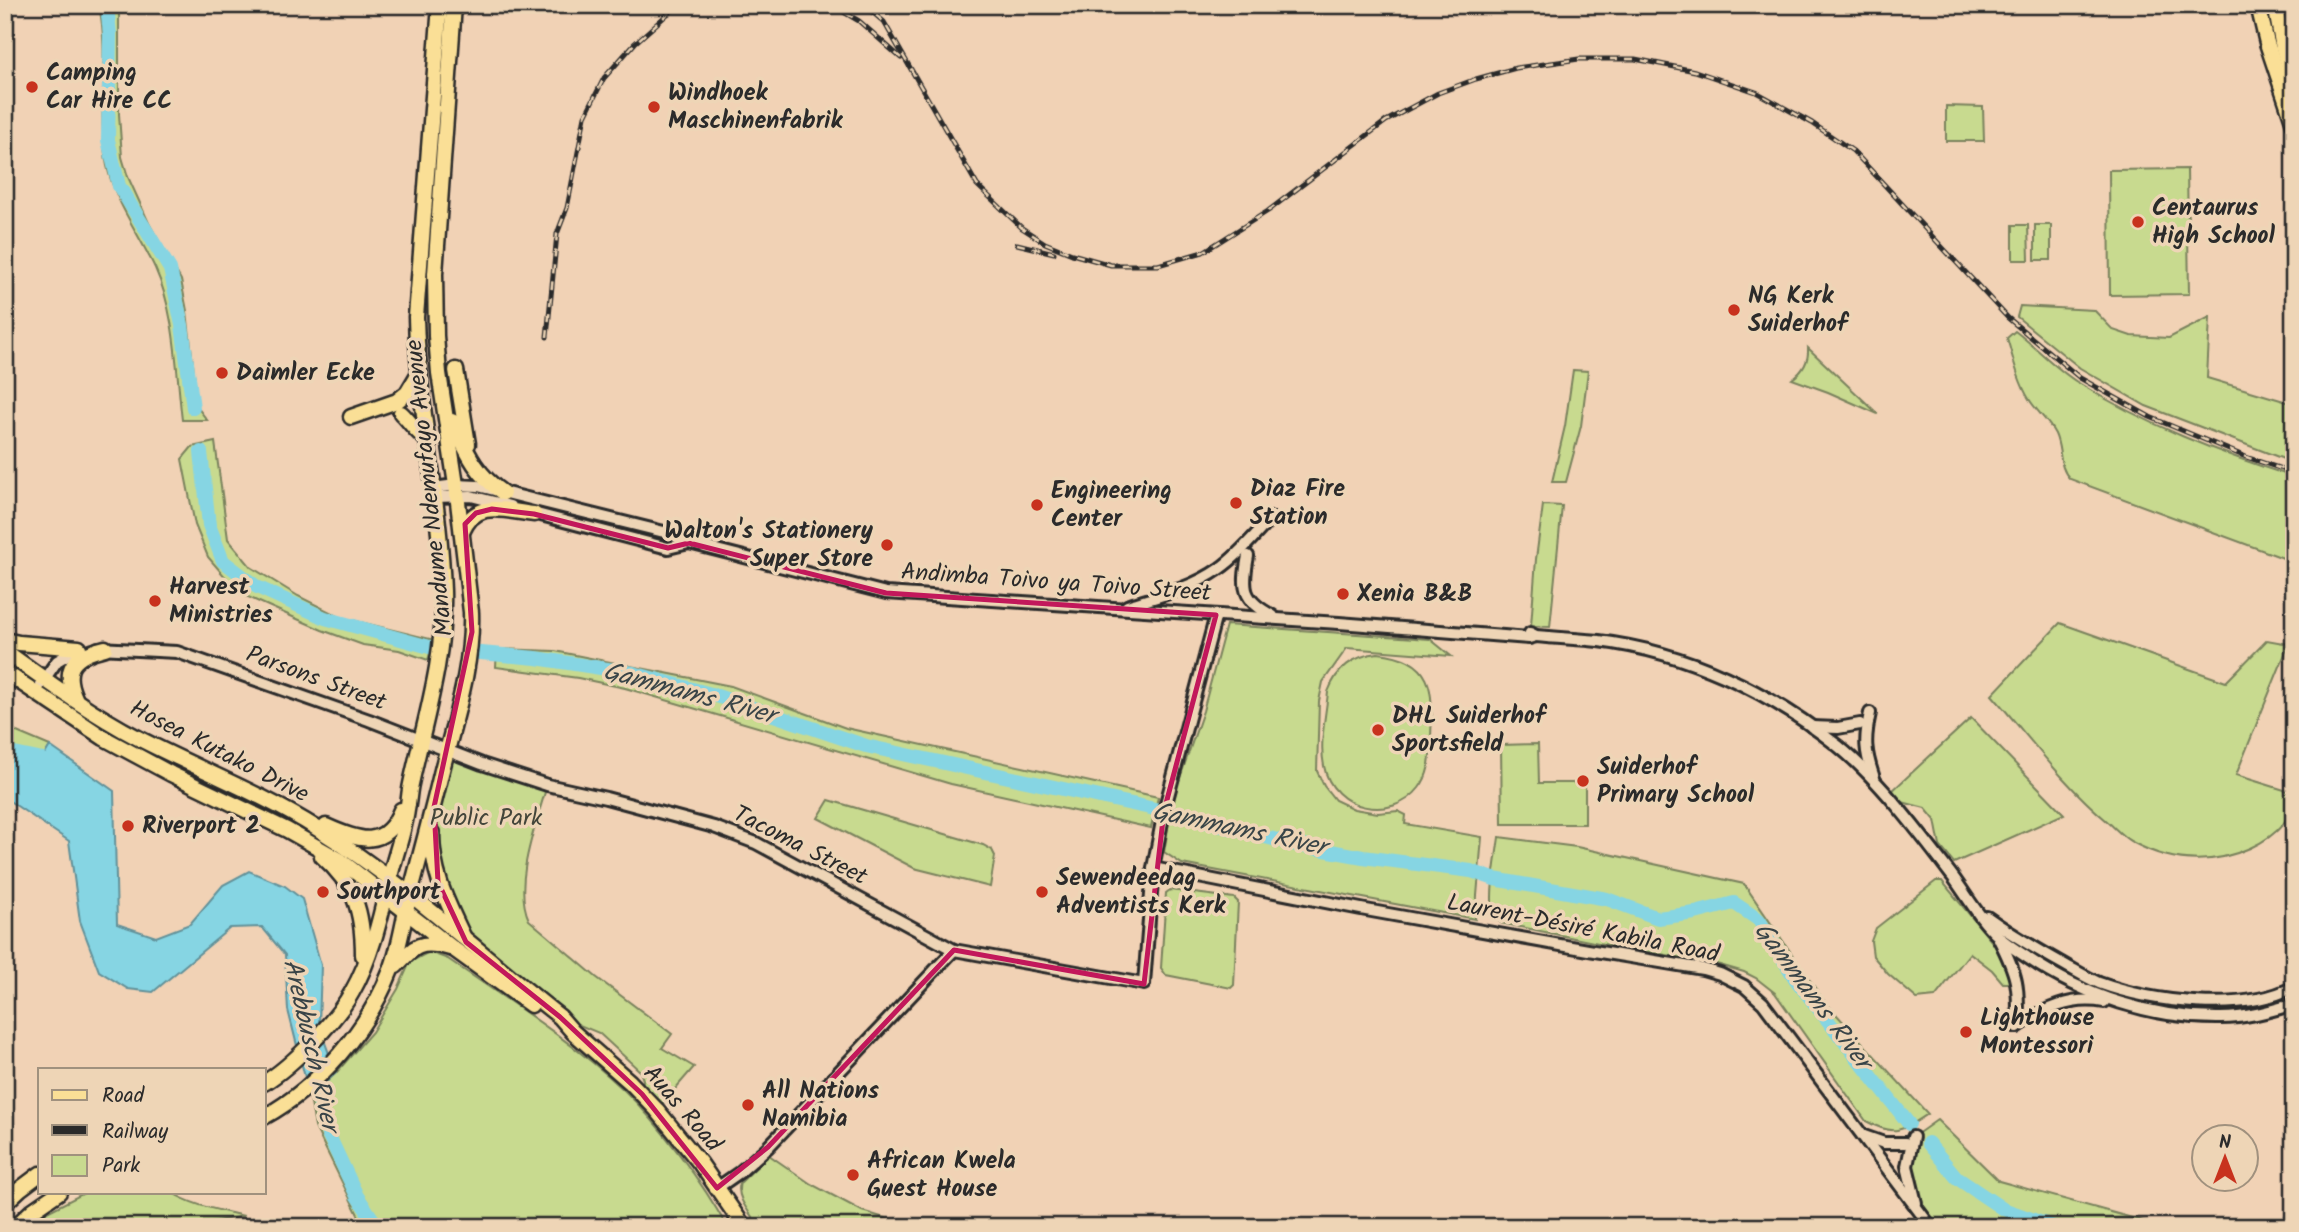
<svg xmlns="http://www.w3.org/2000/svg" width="2299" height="1232" viewBox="0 0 2299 1232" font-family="Kalam,sans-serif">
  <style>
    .green { fill: #c8da8f; stroke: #7a825d; stroke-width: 2 }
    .water { fill: #86d5e3; stroke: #629199; stroke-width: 2 }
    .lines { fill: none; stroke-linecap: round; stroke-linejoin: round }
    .river { stroke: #86d5e3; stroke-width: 14 }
    .minor-casing { stroke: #2b2b2b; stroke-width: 16 }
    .major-casing { stroke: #2b2b2b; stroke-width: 19 }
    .minor { stroke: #eed5b6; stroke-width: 10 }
    .major { stroke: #fadf96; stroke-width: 14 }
    .rail-casing { stroke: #2b2b2b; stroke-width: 5 }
    .rail { stroke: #eed5b6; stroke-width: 2.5; stroke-dasharray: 8; stroke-linecap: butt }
    .marked { fill: none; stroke: #c2185b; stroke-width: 5; stroke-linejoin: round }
    .poi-dot { fill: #c8321e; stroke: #eed5b6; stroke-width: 2.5 }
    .labels { text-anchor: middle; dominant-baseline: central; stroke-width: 7; stroke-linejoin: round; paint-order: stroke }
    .poi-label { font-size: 24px; font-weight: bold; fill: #2b2b2b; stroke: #eed5b6; text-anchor: start }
    .street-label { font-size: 24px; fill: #2b2b2b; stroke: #eed5b6 }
    .park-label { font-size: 24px; fill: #43453a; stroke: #eed5b6 }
    .water-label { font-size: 26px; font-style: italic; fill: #394447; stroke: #eed5b6 }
  </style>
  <rect width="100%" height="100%" fill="#f1d2b5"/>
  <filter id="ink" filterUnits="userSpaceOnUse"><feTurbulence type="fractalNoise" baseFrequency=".0143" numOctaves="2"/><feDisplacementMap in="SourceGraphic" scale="14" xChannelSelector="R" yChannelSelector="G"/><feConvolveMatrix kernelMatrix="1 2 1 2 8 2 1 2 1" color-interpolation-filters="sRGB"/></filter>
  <g filter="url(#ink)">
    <!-- green -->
    <g class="green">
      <path d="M99 5H117L119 9V114L122 157 128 177 149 223 181 280 187 311 198 408 207 420H182C176 370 176 314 155 268 139 234 115 202 107 166 96 113 110 59 99 5Z"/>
      <path d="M1946 106 1983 107 1984 141H1946Z"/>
      <path d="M2187 169 2189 294 2110 295 2109 170Z"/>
      <path d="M2013 225H2028L2029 260H2013Z"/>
      <rect x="2035" y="225" width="16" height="35"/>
      <path d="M2020 306 2094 310 2113 330 2131 336 2169 338 2210 317 2207 378 2294 404V463L2146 406 2080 368 2017 317Z"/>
      <path d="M2015 331C2036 347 2055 368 2077 382 2144 424 2219 453 2294 477V562L2070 479C2058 467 2062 449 2055 434 2048 420 2037 412 2029 399 2018 381 2013 358 2007 338Z"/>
      <path d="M1808 348 1878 414 1828 392 1792 379C1802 372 1809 362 1808 348Z"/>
      <path d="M1573 370 1588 371 1581 426 1566 482H1552L1565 426Z"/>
      <path d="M215 442 228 539 251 567 298 596 340 617 434 640 428 660 399 650 363 645 322 630 239 593 208 557 195 525 182 459 192 447Z"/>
      <path d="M1543 505 1562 506 1550 627 1531 626 1536 559Z"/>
      <path d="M2060 623 2226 682 2267 640 2289 644 2236 775 2294 793C2294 820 2274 837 2250 848 2210 866 2171 863 2132 842 2123 837 2115 828 2107 821 2064 785 2029 737 1992 695Z"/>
      <path d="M1226 625 1430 639 1451 656 1347 648 1323 682 1319 701 1317 771 1324 786 1335 800 1354 809 1378 813 1398 811 1406 815 1405 824 1482 837 1475 919 1182 864 1164 852 1173 798 1203 711Z"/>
      <path d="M497 649 555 651 731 686 846 728 1158 797 1151 828 951 784 625 688 578 678 496 667Z"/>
      <path d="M1378 653C1435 659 1433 690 1431 737 1430 755 1431 773 1419 788 1392 823 1332 810 1324 766 1319 743 1326 715 1328 692 1337 668 1353 656 1378 653Z"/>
      <path d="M1971 718 2064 814 1954 863 1940 846 1935 820 1925 808 1902 802 1892 791Z"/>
      <path d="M5 727 50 746 43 760 5 752Z"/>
      <path d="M1538 744 1539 783H1585V824H1502L1501 745Z"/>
      <path d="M447 750 547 785C537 822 512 884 529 920L596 977 672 1034 662 1048 694 1067 657 1110 642 1094 643 1080 640 1071 599 1033 560 1017 466 942 444 883 434 807Z"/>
      <path d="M829 800 983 845 992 850 995 856 990 887 914 868 818 818Z"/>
      <path d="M1499 837 1577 847 1744 884 1824 1001 1928 1114C1902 1131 1895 1137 1866 1121L1775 993 1756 978 1744 972 1713 963 1613 946 1501 923C1499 920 1495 917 1494 913 1488 899 1497 854 1499 837Z"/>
      <path d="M1936 881H1942L1997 948 2011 983H2003L1992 970 1970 953 1935 997 1917 999 1888 974 1873 956 1871 941 1876 928Z"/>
      <path d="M1170 890 1234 898 1238 902 1234 985 1231 988 1166 975 1161 968 1166 893Z"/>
      <path d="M429 952 448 959C507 1000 571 1040 624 1090 660 1125 703 1183 727 1227H364L315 1127 310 1097 336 1073 372 1032 398 989 410 962Z"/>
      <path d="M1937 1120 1999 1181 2154 1224 2259 1227H1940L1919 1200 1909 1181 1913 1137Z"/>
      <path d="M769 1155 811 1184 862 1211 910 1226 759 1227C751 1214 735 1198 740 1183Z"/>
      <path d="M86 1192H171C193 1206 219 1210 244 1216L184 1227H27L45 1213Z"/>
    </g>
    <!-- water -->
    <path class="water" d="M50 746 114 791 117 924 156 937 190 924 223 885 249 871 285 886 302 899 321 965 319 1026 336 1073 310 1097 288 1010 285 955 262 927 230 928 153 992 128 989 99 971 80 921 69 841 5 798V752L42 759Z"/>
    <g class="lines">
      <!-- river -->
      <g class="river">
        <path d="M107 5 110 35 108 140 119 186 170 269 182 325 193 408"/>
        <path d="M201 452 209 525 223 561 257 587 325 618 433 648"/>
        <path d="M470 652 536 658 633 673 711 694 866 746 1164 811 1297 845 1363 857 1471 871 1494 879 1607 899 1658 918 1695 913 1734 903 1759 920 1796 980 1909 1124"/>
        <path d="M5 752 43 760 50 767"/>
        <path d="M313 1071 325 1127 357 1196 378 1227"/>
        <path d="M1928 1143 1957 1178 2003 1209 2054 1227"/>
      </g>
      <defs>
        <g id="minor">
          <path d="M433 488 456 485 478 486 672 534 689 543 886 593 1339 623 1529 638 1536 636"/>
          <path d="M434 497 471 496 510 506"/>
          <path d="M529 512 668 548 689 543"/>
          <path d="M1248 556C1242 588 1242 600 1273 616"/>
          <path d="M1127 606C1159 596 1192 588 1219 569 1239 555 1255 535 1271 518"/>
          <path d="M1530 633 1536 636C1557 638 1578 639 1599 641 1687 652 1769 691 1838 746 1879 779 1921 835 1953 877 1967 896 1980 920 1998 936 2006 944 2018 951 2028 958 2084 996 2153 1019 2221 1018 2247 1018 2270 1011 2294 1004"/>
          <path d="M98 648 177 652 369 720 482 764 547 785 606 798 714 827 756 843 954 950 1144 984 1153 868 1164 811 1216 615"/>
          <path d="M41 684 57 661 79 648"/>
          <path d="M1870 713C1864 740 1865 752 1874 778"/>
          <path d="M1812 727 1838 728 1860 724"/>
          <path d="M1153 868 1366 910 1588 950 1703 969 1720 974 1744 986 1763 1003 1931 1227"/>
          <path d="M1987 917C2012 935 2038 950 2065 965 2076 971 2087 978 2099 983 2152 1002 2242 1014 2294 987"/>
          <path d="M1999 939C2017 974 2020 987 2017 1027"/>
          <path d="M2017 1027C2044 1009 2071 996 2104 1002"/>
          <path d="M1864 1136 1884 1143H1905"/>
          <path d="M1913 1137 1907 1166 1916 1203"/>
          <path d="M717 1188 740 1172 768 1147 954 950"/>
        </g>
        <g id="major">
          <path d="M2258 5 2267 43 2294 124"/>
          <path d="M2275 5 2283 48 2294 82"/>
          <path d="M456 370 468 444"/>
          <path d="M401 413C410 421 416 433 427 439"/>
          <path d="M351 417 397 401 407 393 419 373"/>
          <path d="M452 421C466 450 475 474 503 493"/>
          <path d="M462 532C477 498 504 511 534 514"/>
          <path d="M5 640 19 643 79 648"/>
          <path d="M5 651C48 682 92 714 138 738 198 769 261 793 318 829 405 883 480 954 560 1017L573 1032 630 1082 657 1110 700 1163 744 1227"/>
          <path d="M5 672 104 738 171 774 287 830 340 860 455 950 531 1005"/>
          <path d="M76 700C61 668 73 656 105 648"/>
          <path d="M326 826C359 841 385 850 401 810"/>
          <path d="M432 833C432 873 446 900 463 936"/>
          <path d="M322 856C355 885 363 912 363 955"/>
          <path d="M396 966C415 945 421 940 450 948"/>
          <path d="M264 1083C292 1066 336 1021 352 992 372 957 381 915 390 877 395 855 404 833 407 810 409 801 409 793 411 784 425 719 445 658 443 591 440 499 418 409 416 317L440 5"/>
          <path d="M264 1117C320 1086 368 1029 391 970 400 947 403 922 409 898 420 857 431 816 441 774 454 721 473 667 471 612L456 485 439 373 436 336 435 274 454 5"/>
          <path d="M5 1203 20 1189 40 1174"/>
          <path d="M15 1227 33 1210 59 1192"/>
        </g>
      </defs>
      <!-- minor casing -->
      <use href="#minor" class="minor-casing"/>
      <!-- major casing -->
      <use href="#major" class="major-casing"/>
      <!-- minor -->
      <use href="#minor" class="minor"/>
      <!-- major -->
      <use href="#major" class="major"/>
      <defs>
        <g id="rail">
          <path d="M832 5 859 21 901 58"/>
          <path d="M864 5 884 22 977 185 1022 228 1045 243 1072 254 1111 265H1158L1203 252 1268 211 1386 121 1438 93 1476 79 1516 68 1579 59H1635L1695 71 1756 92 1812 123 1853 151 2008 318 2080 378 2150 417 2246 457 2294 473"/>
          <path d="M1017 244 1054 253"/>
          <path d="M547 337 557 234 567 208 585 116 604 78 635 43 671 11 685 5"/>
        </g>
      </defs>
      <!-- rail casing -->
      <use href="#rail" class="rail-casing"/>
      <!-- rail -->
      <use href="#rail" class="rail"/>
    </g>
  </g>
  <!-- marked area -->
  <path class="marked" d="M492 509 534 514 668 548 689 543 886 593 1216 615 1164 811 1144 984 954 950 768 1147 717 1188 642 1094 560 1017 466 942 438 882 434 807 472 632 465 524 476 513Z"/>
  <!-- markers -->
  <g class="poi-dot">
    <circle cx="32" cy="87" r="7"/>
    <circle cx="654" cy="107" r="7"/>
    <circle cx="2138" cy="222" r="7"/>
    <circle cx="1734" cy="310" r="7"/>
    <circle cx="222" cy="373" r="7"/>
    <circle cx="1236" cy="503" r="7"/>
    <circle cx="1037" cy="505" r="7"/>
    <circle cx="887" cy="545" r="7"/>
    <circle cx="1343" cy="594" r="7"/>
    <circle cx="155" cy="601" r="7"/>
    <circle cx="1378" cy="730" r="7"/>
    <circle cx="1583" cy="781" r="7"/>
    <circle cx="128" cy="826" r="7"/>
    <circle cx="323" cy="892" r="7"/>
    <circle cx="1042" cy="892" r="7"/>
    <circle cx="1966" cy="1032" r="7"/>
    <circle cx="748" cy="1105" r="7"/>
    <circle cx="853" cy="1175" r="7"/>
  </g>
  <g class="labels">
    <!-- poi labels -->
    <g class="poi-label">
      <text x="46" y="73">Camping<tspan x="46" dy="28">Car Hire CC</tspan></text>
      <text x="668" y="93">Windhoek<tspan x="668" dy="28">Maschinenfabrik</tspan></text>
      <text x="2152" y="208">Centaurus<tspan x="2152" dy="28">High School</tspan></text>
      <text x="1748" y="296">NG Kerk<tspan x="1748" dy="28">Suiderhof</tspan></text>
      <text x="236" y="373">Daimler Ecke</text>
      <text x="1250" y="489">Diaz Fire<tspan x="1250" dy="28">Station</tspan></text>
      <text x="1051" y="491">Engineering<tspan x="1051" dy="28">Center</tspan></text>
      <text x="873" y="531" text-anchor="end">Walton's Stationery<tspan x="873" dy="28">Super Store</tspan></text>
      <text x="169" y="587">Harvest<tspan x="169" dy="28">Ministries</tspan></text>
      <text x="1357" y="594">Xenia B&amp;B</text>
      <text x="1392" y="716">DHL Suiderhof<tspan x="1392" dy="28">Sportsfield</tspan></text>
      <text x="1597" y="767">Suiderhof<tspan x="1597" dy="28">Primary School</tspan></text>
      <text x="142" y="826">Riverport 2</text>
      <text x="1056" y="878">Sewendeedag<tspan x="1056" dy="28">Adventists Kerk</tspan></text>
      <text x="337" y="892">Southport</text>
      <text x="1980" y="1018">Lighthouse<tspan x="1980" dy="28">Montessori</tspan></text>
      <text x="762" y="1091">All Nations<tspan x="762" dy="28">Namibia</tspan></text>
      <text x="867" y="1161">African Kwela<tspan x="867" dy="28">Guest House</tspan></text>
    </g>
    <!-- street labels -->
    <g class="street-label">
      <text transform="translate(430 488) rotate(-96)">Mandume Ndemufayo Avenue</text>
      <text transform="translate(1056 583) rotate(4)">Andimba Toivo ya Toivo Street</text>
      <text transform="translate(316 679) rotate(20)">Parsons Street</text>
      <text transform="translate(219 752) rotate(27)">Hosea Kutako Drive</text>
      <text transform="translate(800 846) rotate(27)">Tacoma Street</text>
      <text transform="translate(1583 929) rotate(11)">Laurent-Désiré Kabila Road</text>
      <text transform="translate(682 1109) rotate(49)">Auas Road</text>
    </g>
    <!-- park labels -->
    <g class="park-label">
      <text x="486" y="818">Public Park</text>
    </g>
    <!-- water labels -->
    <g class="water-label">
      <text transform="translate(689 694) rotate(15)">Gammams River</text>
      <text transform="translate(1239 830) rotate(12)">Gammams River</text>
      <text transform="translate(1812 996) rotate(53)">Gammams River</text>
      <text transform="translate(310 1045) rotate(77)">Arebbusch River</text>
    </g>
  </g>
  <!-- margin -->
  <rect width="2299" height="1232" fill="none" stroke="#eed5b6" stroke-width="28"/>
  <rect x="14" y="14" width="2271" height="1204" fill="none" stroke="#2b2b2b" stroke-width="2.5" filter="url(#ink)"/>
  <!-- legend -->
  <rect x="38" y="1068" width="228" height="126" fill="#eed5b6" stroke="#a0917e" stroke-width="2"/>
  <rect x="52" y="1090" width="35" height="10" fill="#fadf96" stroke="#a0917e" stroke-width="2"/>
  <text x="102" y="1102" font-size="21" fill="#2b2b2b">Road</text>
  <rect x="52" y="1125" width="35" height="10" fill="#2b2b2b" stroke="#a0917e" stroke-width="2"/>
  <text x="102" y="1138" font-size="21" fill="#2b2b2b">Railway</text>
  <rect x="52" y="1155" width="35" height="21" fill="#c8da8f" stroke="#a0917e" stroke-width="2"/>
  <text x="102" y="1172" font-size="21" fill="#2b2b2b">Park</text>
  <!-- north arrow -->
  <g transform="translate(2225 1158)"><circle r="33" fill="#eed5b6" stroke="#a0917e" stroke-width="2"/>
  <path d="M0-5L12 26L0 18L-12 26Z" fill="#c8321e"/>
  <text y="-10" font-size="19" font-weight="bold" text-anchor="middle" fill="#2b2b2b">N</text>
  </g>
</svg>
